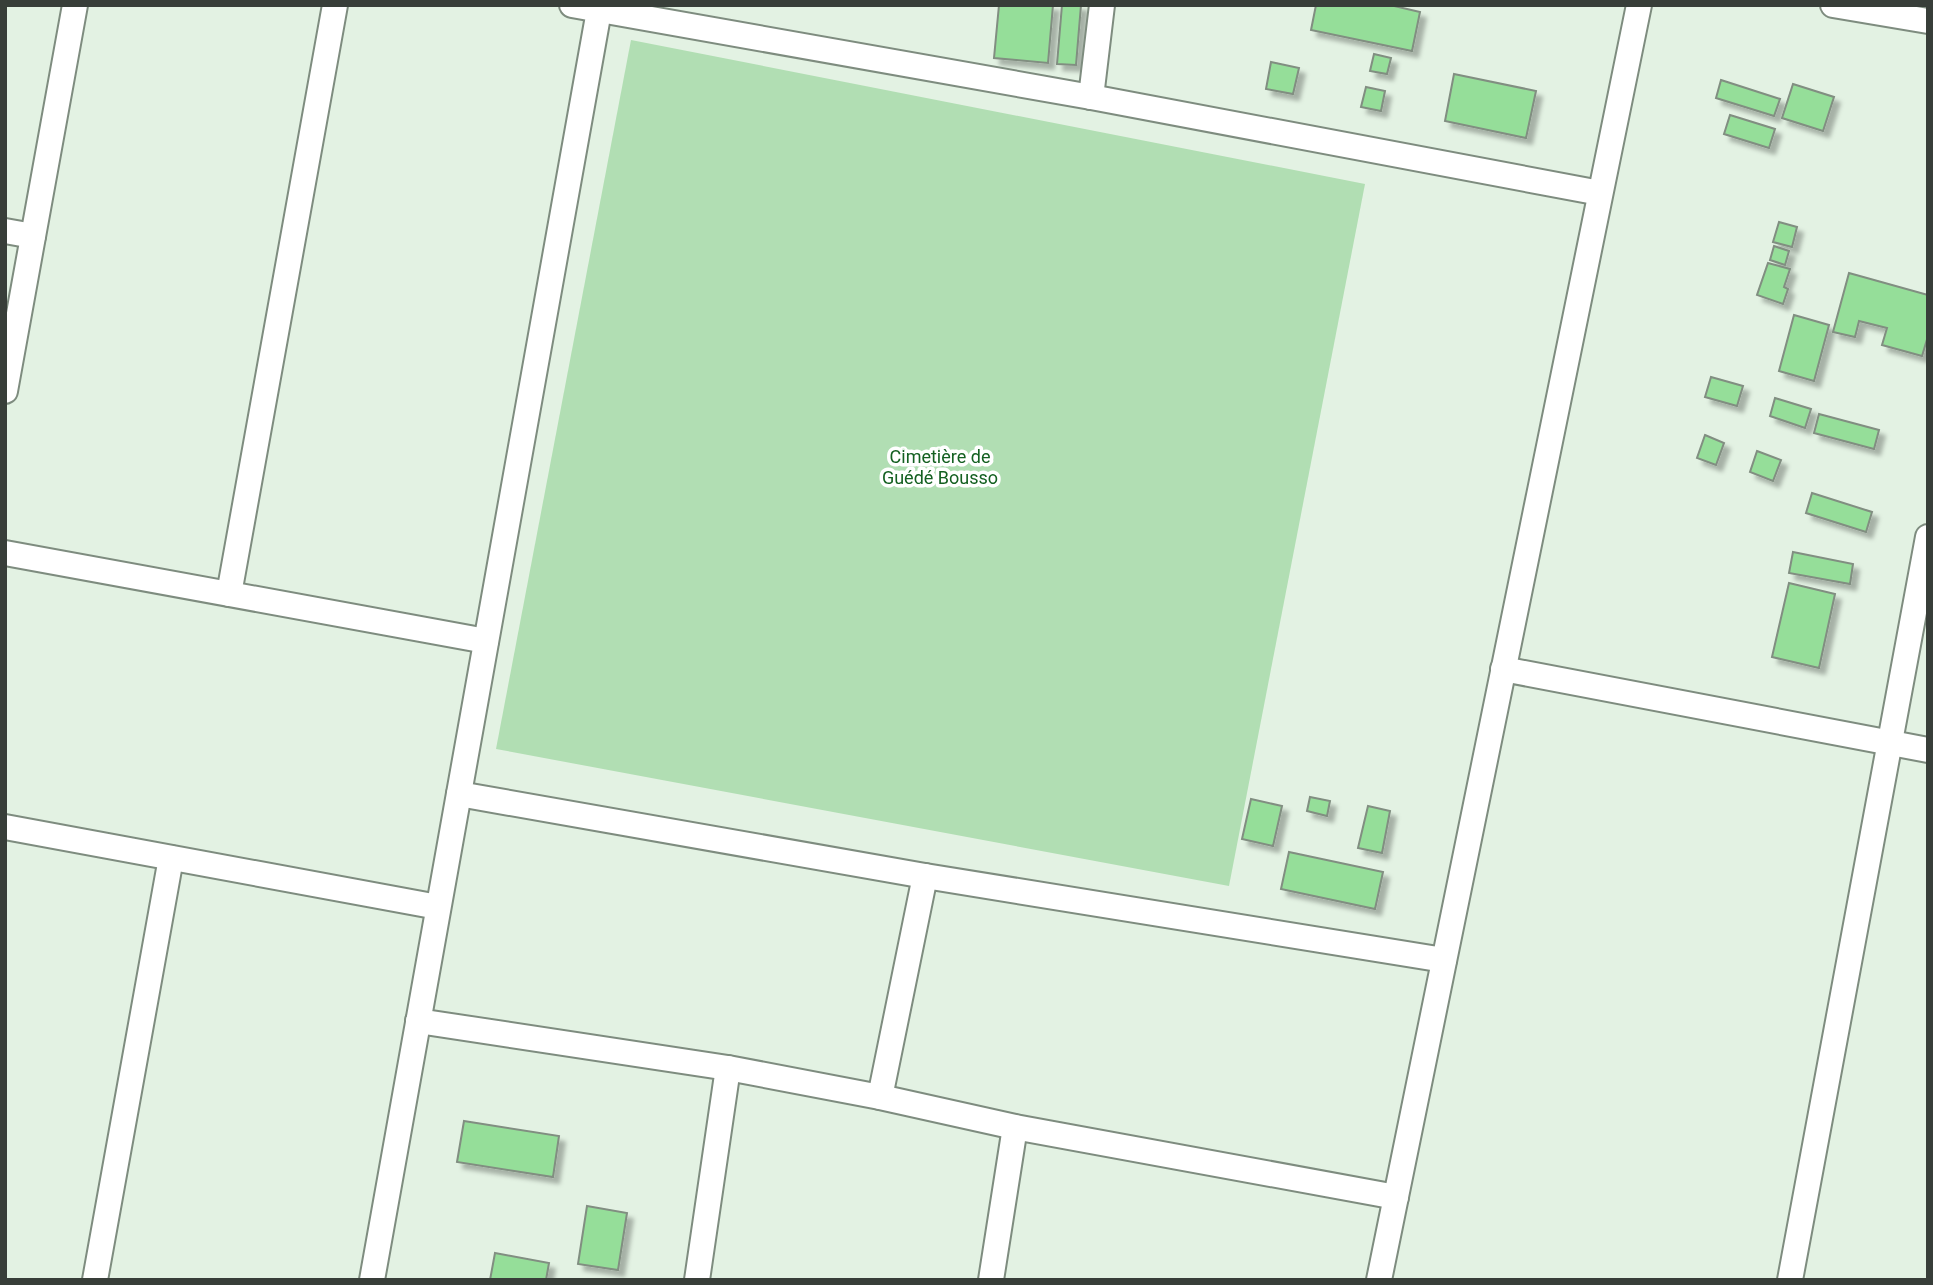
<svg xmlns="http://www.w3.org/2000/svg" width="1933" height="1285" viewBox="0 0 1933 1285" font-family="Roboto,sans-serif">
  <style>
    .green { fill: #b1deb3 }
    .building { fill: #95de99; stroke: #818e81; stroke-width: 2; filter: url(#shadow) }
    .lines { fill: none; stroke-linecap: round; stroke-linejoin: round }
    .street-casing { stroke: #7e8c7f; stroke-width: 28 }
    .street { stroke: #fff; stroke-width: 24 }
    .labels { text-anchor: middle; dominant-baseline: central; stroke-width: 7; stroke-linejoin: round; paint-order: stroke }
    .park-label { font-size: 18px; fill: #146021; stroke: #fff }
  </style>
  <defs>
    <filter id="shadow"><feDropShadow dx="6" dy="6" stdDeviation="2" flood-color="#0004"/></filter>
  </defs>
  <rect width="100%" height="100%" fill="#e3f2e3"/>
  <!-- green -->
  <path class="green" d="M631 40 1365 184 1229 886 496 749Z"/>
  <!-- building -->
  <g class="building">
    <path d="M999 5H1053L1048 63 994 58Z"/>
    <path d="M1062 5H1081L1076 65 1057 64Z"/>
    <path d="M1316 5H1390L1420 12 1412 51 1311 30Z"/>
    <path d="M1374 54 1391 58 1387 74 1370 71Z"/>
    <path d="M1271 62 1299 68 1293 94 1266 89Z"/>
    <path d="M1454 74 1536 91 1526 138 1445 121Z"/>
    <path d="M1721 80 1780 99 1774 116 1716 98Z"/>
    <path d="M1793 84 1834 97 1823 131 1782 118Z"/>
    <path d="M1366 87 1385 91 1381 111 1361 107Z"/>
    <path d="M1730 115 1775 129 1769 148 1724 134Z"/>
    <path d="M1779 222 1797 227 1792 247 1773 242Z"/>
    <path d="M1774 246 1789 251 1785 265 1770 260Z"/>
    <path d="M1768 263 1790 269 1784 287 1788 289 1783 304 1757 295Z"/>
    <path d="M1849 273 1928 295V336L1922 356 1882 345 1887 328 1859 321 1855 337 1833 332Z"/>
    <path d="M1794 315 1829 325 1814 381 1779 371Z"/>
    <path d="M1711 377 1743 386 1737 406 1705 397Z"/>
    <path d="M1775 398 1811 409 1805 428 1770 416Z"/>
    <path d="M1819 414 1879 430 1874 449 1814 433Z"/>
    <path d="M1705 435 1724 443 1716 465 1697 458Z"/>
    <path d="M1757 451 1781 460 1773 481 1750 472Z"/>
    <path d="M1812 493 1872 512 1866 532 1806 513Z"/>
    <path d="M1793 552 1853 564 1850 584 1789 573Z"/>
    <path d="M1789 583 1835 594 1819 668 1772 657Z"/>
    <path d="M1310 797 1330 801 1327 816 1307 811Z"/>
    <path d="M1251 799 1282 806 1273 846 1242 839Z"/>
    <path d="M1368 806 1390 811 1382 853 1358 848Z"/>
    <path d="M1289 852 1383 872 1375 909 1281 889Z"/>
    <path d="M464 1121 559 1136 553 1177 457 1162Z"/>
    <path d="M587 1206 627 1213 618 1270 578 1264Z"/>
    <path d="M495 1253 549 1263 546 1280H490Z"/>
  </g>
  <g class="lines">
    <defs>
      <g id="street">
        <path d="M572 5 1091 97 1600 193"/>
        <path d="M1833 5 1928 21"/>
        <path d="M1091 97 1102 5"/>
        <path d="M5 231 33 236"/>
        <path d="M5 391 75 5"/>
        <path d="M5 553 486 641"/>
        <path d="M229 594 335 5"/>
        <path d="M1503 669 1928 750"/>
        <path d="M459 794 925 876 1444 960"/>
        <path d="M5 827 438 907"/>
        <path d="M418 1021 728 1068 880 1097 1015 1127 1396 1197"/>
        <path d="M880 1097 925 876"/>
        <path d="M95 1280 171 858"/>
        <path d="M372 1280 600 5"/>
        <path d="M697 1280 728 1068"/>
        <path d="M991 1280 1015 1127"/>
        <path d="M1379 1280 1639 5"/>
        <path d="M1790 1280 1928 537"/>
      </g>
    </defs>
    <!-- street casing -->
    <use href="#street" class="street-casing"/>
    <!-- street -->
    <use href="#street" class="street"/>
  </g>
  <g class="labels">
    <!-- park labels -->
    <g class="park-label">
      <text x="940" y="456">Cimetière de<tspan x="940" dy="21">Guédé Bousso</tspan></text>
    </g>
  </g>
  <!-- border -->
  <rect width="1933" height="1285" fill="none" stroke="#383e39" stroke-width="14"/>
</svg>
